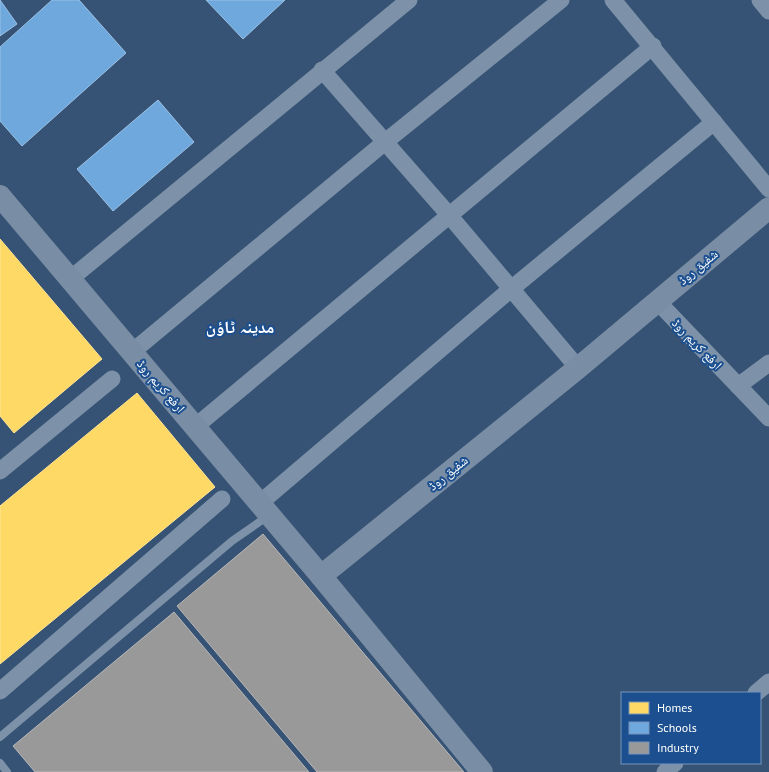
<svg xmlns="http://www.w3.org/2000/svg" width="769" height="772" viewBox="0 0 769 772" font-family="'PT Sans','Noto Naskh Arabic',sans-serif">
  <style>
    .homes { fill: #ffd966; stroke: #ffe494 }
    .schools { fill: #6fa8dc; stroke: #9ac2e6 }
    .industry { fill: #999; stroke: #b8b8b8 }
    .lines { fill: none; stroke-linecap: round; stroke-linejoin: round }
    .lane { stroke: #7d92a8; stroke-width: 8 }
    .street { stroke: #7d92a8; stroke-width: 17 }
    .secondary { stroke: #798da4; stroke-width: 22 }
    .labels { text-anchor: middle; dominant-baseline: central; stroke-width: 4; stroke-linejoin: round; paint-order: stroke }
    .street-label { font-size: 13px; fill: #fff; stroke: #1b4f8f }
    .district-label { font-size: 17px; font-weight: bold; fill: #fff; stroke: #1b4f8f }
  </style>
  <rect width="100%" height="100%" fill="#365274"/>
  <!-- homes -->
  <g class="homes">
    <path d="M0 239 102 359 14 433 0 416Z"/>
    <path d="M137 393 215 487 0 664V506Z"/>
  </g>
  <!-- schools -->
  <g class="schools">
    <path d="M0 0 17 24 0 36Z"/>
    <path d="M52 0H79L126 53 22 146 0 121V47Z"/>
    <path d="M206 0H285L243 39Z"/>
    <path d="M158 100 194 142 113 211 77 169Z"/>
  </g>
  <!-- industry -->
  <g class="industry">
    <path d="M263 534 464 772H317L177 606Z"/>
    <path d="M174 612 309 772H35L13 746Z"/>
  </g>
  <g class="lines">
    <!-- lane -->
    <g class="lane">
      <path d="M0 737 232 541 268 516"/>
      <path d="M0 763 7 772"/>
    </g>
    <!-- street -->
    <g class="street">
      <path d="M613 0 769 189"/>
      <path d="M760 0 769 11"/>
      <path d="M322 70 449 215 578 368"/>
      <path d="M69 280 409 0"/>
      <path d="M657 301 769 418"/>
      <path d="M132 352 385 142 561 0"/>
      <path d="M738 386 769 363"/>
      <path d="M196 426 653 46"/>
      <path d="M0 471 112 379"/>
      <path d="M260 503 511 289 714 122"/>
      <path d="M0 691 222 499"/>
      <path d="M756 693 769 682"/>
      <path d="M665 772 675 763"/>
    </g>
    <!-- secondary -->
    <g class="secondary">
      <path d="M0 196 321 576"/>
      <path d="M482 772 321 576 578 368 769 208"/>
    </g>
  </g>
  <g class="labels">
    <!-- street labels -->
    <g class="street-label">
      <text transform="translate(698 267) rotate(-40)">شفیق روڈ</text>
      <text transform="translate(697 344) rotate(46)">ارفع کریم روڈ</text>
      <text transform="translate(161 386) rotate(49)">ارفع کریم روڈ</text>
      <text transform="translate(448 473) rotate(-39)">شفیق روڈ</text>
    </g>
    <!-- district labels -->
    <g class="district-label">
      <text x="240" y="327">مدینہ ٹاؤن</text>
    </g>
  </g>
  <!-- legend -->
  <rect x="621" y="692" width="140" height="72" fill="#1b4f8f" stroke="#7695bc"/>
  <rect x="629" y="702" width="20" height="12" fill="#ffd966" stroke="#7695bc"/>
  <text x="657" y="712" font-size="12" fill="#ffffff">Homes</text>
  <rect x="629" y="722" width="20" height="12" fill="#6fa8dc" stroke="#7695bc"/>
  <text x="657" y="732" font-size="12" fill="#ffffff">Schools</text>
  <rect x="629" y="742" width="20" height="12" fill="#999999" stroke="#7695bc"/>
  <text x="657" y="752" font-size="12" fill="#ffffff">Industry</text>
</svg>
